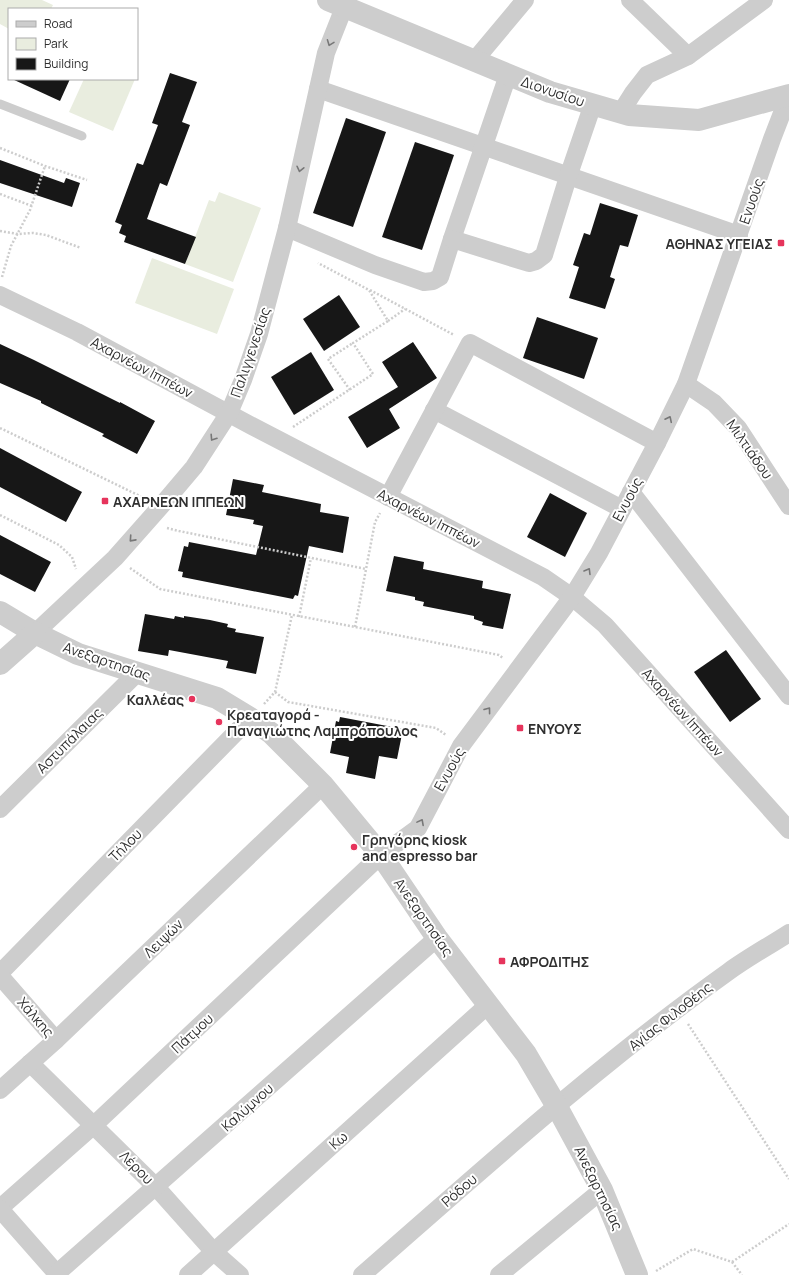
<svg xmlns="http://www.w3.org/2000/svg" width="789" height="1275" viewBox="0 0 789 1275" font-family="Manrope,sans-serif">
  <style>
    .green { fill: #e9eddf }
    .building { fill: #171717 }
    .lines { fill: none; stroke-linecap: round; stroke-linejoin: round }
    .path { stroke: #cdcdcd; stroke-width: 2.5; stroke-dasharray: 2 2; stroke-linecap: butt }
    .service { stroke: #cdcdcd; stroke-width: 9 }
    .minor { stroke: #cdcdcd; stroke-width: 18 }
    .tertiary { stroke: #cdcdcd; stroke-width: 22 }
    .oneway { stroke: #777 }
    .poi-dot { fill: #e6345c; stroke: #fff; stroke-width: 1.5 }
    .labels { text-anchor: middle; dominant-baseline: central; stroke-width: 4; stroke-linejoin: round; paint-order: stroke }
    .street-label { font-size: 14px; fill: #303030; stroke: #fff }
    .poi-label { font-size: 14px; font-weight: bold; fill: #303030; stroke: #fff; text-anchor: start }
  </style>
  <rect width="100%" height="100%" fill="#fff"/>
  <!-- green -->
  <g class="green">
    <path d="M0 0H42L53 5 51 9H9V29L0 24Z"/>
    <path d="M84 79H135L113 131 69 112Z"/>
    <path d="M219 192 261 208 233 282 185 264 209 200 215 202Z"/>
    <path d="M152 258 234 289 217 334 135 303Z"/>
  </g>
  <!-- building -->
  <g class="building">
    <path d="M170 73 197 82 182 122 190 125 167 186 160 183 147 219 196 237 185 264 124 242 126 236 119 233 122 225 115 222 137 163 143 165 158 125 152 123Z"/>
    <path d="M12 79H70L60 101Z"/>
    <path d="M346 118 386 132 353 227 313 213Z"/>
    <path d="M415 142 454 155 422 250 382 237Z"/>
    <path d="M0 160 64 183 66 178 80 183 72 207 0 183Z"/>
    <path d="M600 203 638 215 628 247 620 245 610 277 615 279 605 309 569 298 579 267 573 265 584 233 590 235Z"/>
    <path d="M339 295 360 327 324 351 303 319Z"/>
    <path d="M537 317 598 338 584 379 523 358Z"/>
    <path d="M413 342 437 378 389 409 400 428 367 448 348 417 398 387 382 362Z"/>
    <path d="M0 344 34 360 120 403V402L155 421 137 454 102 436 104 434 41 403V401L0 383Z"/>
    <path d="M311 352 334 390 294 415 271 377Z"/>
    <path d="M0 448 82 492 66 522 0 487Z"/>
    <path d="M233 479 264 485 262 492 321 504 320 512 349 517 343 553 309 546 298 596 295 595 293 599 182 577 183 572 178 571 184 546 188 547 189 542 256 555 263 526 253 524 254 520 226 515Z"/>
    <path d="M550 493 587 513 565 557 527 537Z"/>
    <path d="M0 535 51 562 35 592 0 574Z"/>
    <path d="M394 556 424 562 423 569 483 581 482 588 511 594 503 629 482 625 483 622 474 619V616L423 606 424 602 415 600V597L386 591Z"/>
    <path d="M145 614 174 619 175 616 184 618V616L210 620 228 624 227 627 236 629 235 632 264 637 256 674 226 668 228 661 169 650 168 656 138 651Z"/>
    <path d="M726 650 761 699 730 722 694 672Z"/>
    <path d="M340 717 403 729 397 759 379 756 375 779 346 773 349 757 330 753 336 721 339 722Z"/>
  </g>
  <g class="lines">
    <!-- path -->
    <g class="path">
      <path d="M0 148 45 166 87 180"/>
      <path d="M0 194 32 206"/>
      <path d="M0 231 18 234 33 233 46 235 81 248"/>
      <path d="M2 277 11 246 30 210 45 166"/>
      <path d="M370 290 454 335"/>
      <path d="M388 321 405 309"/>
      <path d="M350 390 328 359 353 343"/>
      <path d="M293 427 373 374 353 343 388 321 369 290 318 263"/>
      <path d="M0 428 144 498"/>
      <path d="M0 515 59 545 72 557 76 569"/>
      <path d="M167 528 179 531 366 569"/>
      <path d="M130 568 160 589 499 655 503 658"/>
      <path d="M299 617 311 558"/>
      <path d="M355 627 375 522 380 513"/>
      <path d="M275 692 288 702 436 728 446 735"/>
      <path d="M264 704 275 692 292 615"/>
      <path d="M688 1024 789 1179"/>
      <path d="M732 1262 789 1224"/>
      <path d="M732 1262 742 1275"/>
      <path d="M656 1271 693 1249 732 1262"/>
    </g>
    <!-- service -->
    <path class="service" d="M0 104 82 136"/>
    <!-- minor -->
    <g class="minor">
      <path d="M630 0 688 56"/>
      <path d="M474 61 525 0"/>
      <path d="M318 89 739 235"/>
      <path d="M621 112 633 93 647 75 688 56 764 0"/>
      <path d="M287 228 375 265 424 282 433 281 440 277 452 239 508 75"/>
      <path d="M452 239 529 263 536 261 544 255 568 177 593 104"/>
      <path d="M0 295 77 332 252 426 543 577 572 597 605 625 789 830"/>
      <path d="M686 384 714 403 738 428 789 506"/>
      <path d="M434 410 622 509"/>
      <path d="M631 492 789 696"/>
      <path d="M388 497 470 343 657 443"/>
      <path d="M35 633 115 558 161 506 194 467 229 413 243 380 259 334 287 228 326 53 347 0"/>
      <path d="M0 809 138 672"/>
      <path d="M0 973 250 718"/>
      <path d="M0 976 56 1040"/>
      <path d="M30 1063 156 1187 214 1252 240 1275"/>
      <path d="M0 1090 56 1040 323 785"/>
      <path d="M0 1208 94 1125 381 855 418 828 461 746 572 597 599 553 657 443 686 384 772 139 789 95"/>
      <path d="M0 1209 58 1275"/>
      <path d="M55 1275 437 938"/>
      <path d="M188 1275 489 1004"/>
      <path d="M362 1275C481 1171 599 1064 728 972 747 958 769 946 789 933"/>
      <path d="M499 1275 602 1190"/>
    </g>
    <!-- tertiary -->
    <g class="tertiary">
      <path d="M328 0 550 92 629 115 699 120 789 95"/>
      <path d="M0 612 35 633 78 654 217 698 250 718 271 733 323 785 381 855 437 938 526 1054 556 1105 602 1190 637 1275"/>
      <path d="M0 664 35 633"/>
    </g>
  </g>
  <!-- one-way arrows -->
  <defs><path id="oneway-chevron" d="M-2-3.5L2.5 0L-2 3.5" fill="none" stroke-width="1.6" stroke-linecap="round" stroke-linejoin="round"/></defs>
  <g class="oneway">
    <use href="#oneway-chevron" transform="translate(330 43) rotate(111)"/>
    <use href="#oneway-chevron" transform="translate(300 169) rotate(103)"/>
    <use href="#oneway-chevron" transform="translate(669 419) rotate(-64)"/>
    <use href="#oneway-chevron" transform="translate(213 438) rotate(123)"/>
    <use href="#oneway-chevron" transform="translate(132 539) rotate(132)"/>
    <use href="#oneway-chevron" transform="translate(588 571) rotate(-59)"/>
    <use href="#oneway-chevron" transform="translate(488 710) rotate(-53)"/>
    <use href="#oneway-chevron" transform="translate(421 822) rotate(-62)"/>
  </g>
  <!-- markers -->
  <g class="poi-dot">
    <rect x="777" y="239" width="8" height="8" rx="2"/>
    <rect x="101" y="497" width="8" height="8" rx="2"/>
    <circle cx="192" cy="699" r="4"/>
    <circle cx="219" cy="722" r="4"/>
    <rect x="516" y="724" width="8" height="8" rx="2"/>
    <circle cx="354" cy="847" r="4"/>
    <rect x="498" y="957" width="8" height="8" rx="2"/>
  </g>
  <g class="labels">
    <!-- street labels -->
    <g class="street-label">
      <text transform="translate(553 91) rotate(19)">Διονυσίου</text>
      <text transform="translate(751 201) rotate(-71)">Ενυούς</text>
      <text transform="translate(250 352) rotate(-71)">Παλιγγενεσίας</text>
      <text transform="translate(142 367) rotate(28)">Αχαρνέων Ιππέων</text>
      <text transform="translate(750 449) rotate(55)">Μιλτιάδου</text>
      <text transform="translate(627 499) rotate(-62)">Ενυούς</text>
      <text transform="translate(429 518) rotate(27)">Αχαρνέων Ιππέων</text>
      <text transform="translate(107 661) rotate(19)">Ανεξαρτησίας</text>
      <text transform="translate(683 712) rotate(48)">Αχαρνέων Ιππέων</text>
      <text transform="translate(69 740) rotate(-45)">Αστυπάλαιας</text>
      <text transform="translate(449 769) rotate(-61)">Ενυούς</text>
      <text transform="translate(125 845) rotate(-45)">Τήλου</text>
      <text transform="translate(424 917) rotate(55)">Ανεξαρτησίας</text>
      <text transform="translate(163 938) rotate(-44)">Λειψών</text>
      <text transform="translate(670 1016) rotate(-38)">Αγίας Φιλοθέης</text>
      <text transform="translate(36 1017) rotate(49)">Χάλκης</text>
      <text transform="translate(192 1033) rotate(-43)">Πάτμου</text>
      <text transform="translate(247 1107) rotate(-42)">Καλύμνου</text>
      <text transform="translate(338 1140) rotate(-42)">Κω</text>
      <text transform="translate(137 1167) rotate(45)">Λέρου</text>
      <text transform="translate(599 1188) rotate(64)">Ανεξαρτησίας</text>
      <text transform="translate(459 1190) rotate(-41)">Ρόδου</text>
    </g>
    <!-- poi labels -->
    <g class="poi-label">
      <text x="773" y="243" text-anchor="end">ΑΘΗΝΑΣ ΥΓΕΙΑΣ</text>
      <text x="113" y="501">ΑΧΑΡΝΕΩΝ ΙΠΠΕΩΝ</text>
      <text x="184" y="699" text-anchor="end">Καλλέας</text>
      <text x="227" y="714">Κρεαταγορά -<tspan x="227" dy="16">Παναγιώτης Λαμπρόπουλος</tspan></text>
      <text x="528" y="728">ΕΝΥΟΥΣ</text>
      <text x="362" y="839">Γρηγόρης kiosk<tspan x="362" dy="16">and espresso bar</tspan></text>
      <text x="510" y="961">ΑΦΡΟΔΙΤΗΣ</text>
    </g>
  </g>
  <!-- legend -->
  <rect x="8" y="8" width="130" height="72" fill="#ffffff" stroke="#acacac"/>
  <rect x="16" y="21" width="20" height="6" fill="#cdcdcd" stroke="#acacac"/>
  <text x="44" y="28" font-size="12" fill="#303030">Road</text>
  <rect x="16" y="38" width="20" height="12" fill="#e9eddf" stroke="#acacac"/>
  <text x="44" y="48" font-size="12" fill="#303030">Park</text>
  <rect x="16" y="58" width="20" height="12" fill="#171717" stroke="#acacac"/>
  <text x="44" y="68" font-size="12" fill="#303030">Building</text>
</svg>
